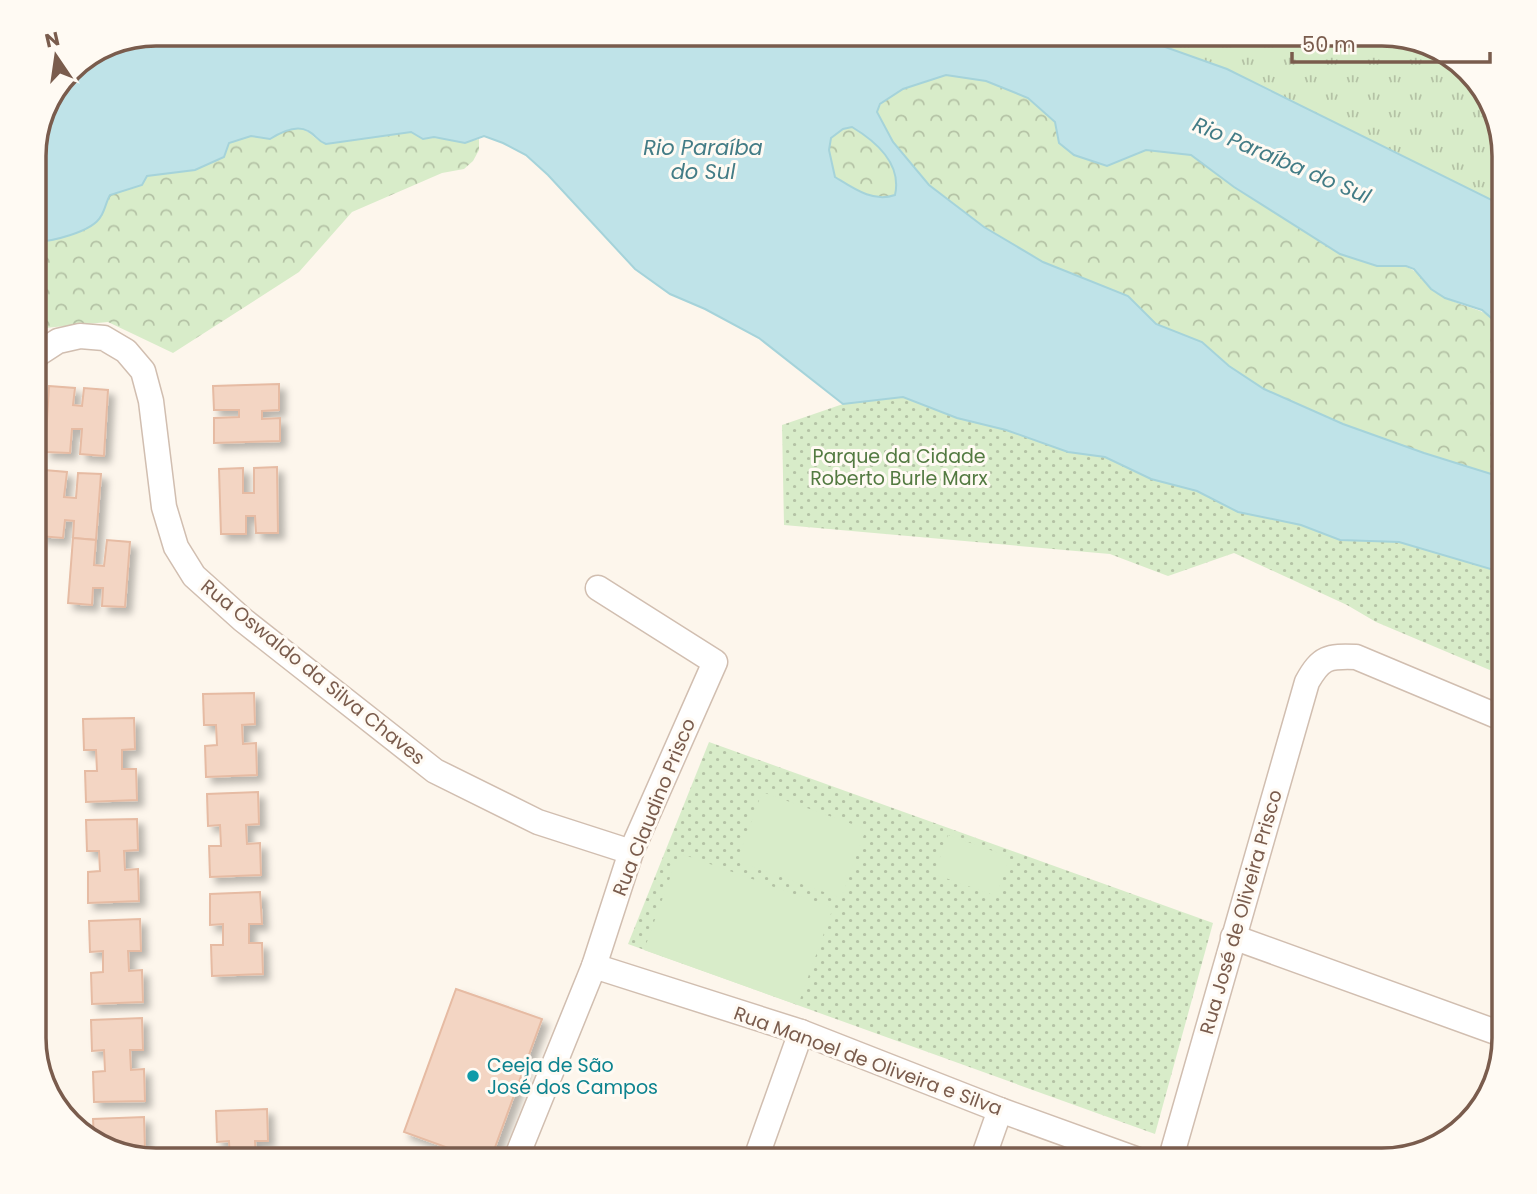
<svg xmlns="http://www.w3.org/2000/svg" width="1537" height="1194" viewBox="0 0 1537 1194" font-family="Poppins,sans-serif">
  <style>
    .grass { fill: url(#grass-tufts) }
    .forest { fill: url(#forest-crowns) }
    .park { fill: url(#park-dots) }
    .pitch { fill: #d8ecc9 }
    .water { fill: #bfe3e8; stroke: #a5d3da; stroke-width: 2; fill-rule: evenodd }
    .building { fill: #f3d5c3; stroke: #e6bba3; stroke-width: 2; filter: url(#shadow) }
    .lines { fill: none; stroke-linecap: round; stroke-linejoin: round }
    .street-casing { stroke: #d1beb0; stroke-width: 27 }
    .street { stroke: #fff; stroke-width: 24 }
    .culture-dot { fill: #0f9aa8; stroke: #fffaf3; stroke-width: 2.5 }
    .labels { text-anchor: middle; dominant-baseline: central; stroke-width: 6; stroke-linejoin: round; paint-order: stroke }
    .park-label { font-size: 19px; fill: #537a41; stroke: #fffaf3 }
    .street-label { font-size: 19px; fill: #7a5c4d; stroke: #fffaf3 }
    .culture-label { font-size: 19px; fill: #0d838f; stroke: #fffaf3; text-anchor: start }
    .water-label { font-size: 21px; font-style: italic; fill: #437c86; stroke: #fffaf3 }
    .rim { fill: none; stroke: #7a5c4d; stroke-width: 3.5 }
  </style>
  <defs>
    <pattern id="grass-tufts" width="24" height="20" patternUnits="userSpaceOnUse" patternTransform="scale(1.75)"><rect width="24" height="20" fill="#d8ecc9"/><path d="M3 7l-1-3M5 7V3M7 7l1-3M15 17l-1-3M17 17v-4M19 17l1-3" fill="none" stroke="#b4c2a5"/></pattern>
    <pattern id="forest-crowns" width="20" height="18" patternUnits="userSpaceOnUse" patternTransform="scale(1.75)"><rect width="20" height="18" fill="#d8ecc9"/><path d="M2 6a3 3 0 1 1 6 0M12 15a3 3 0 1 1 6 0" fill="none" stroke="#b4c2a5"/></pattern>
    <pattern id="park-dots" width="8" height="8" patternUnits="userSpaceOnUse" patternTransform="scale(1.75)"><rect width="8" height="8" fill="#d8ecc9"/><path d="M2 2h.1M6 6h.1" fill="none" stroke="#b4c2a5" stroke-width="1.8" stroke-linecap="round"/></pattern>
    <filter id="shadow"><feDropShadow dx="6" dy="6" stdDeviation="3.5" flood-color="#0004"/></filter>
  </defs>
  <rect width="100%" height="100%" fill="#fdf6ec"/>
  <!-- grass -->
  <path class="grass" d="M1126 33H1382L1456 59 1491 102 1504 155V206L1227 69Z"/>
  <!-- forest -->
  <g class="forest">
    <path d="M946 75 986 81 1028 98 1055 122 1059 143 1074 155 1107 166 1146 150 1191 155 1234 187 1396 265C1420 266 1427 288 1446 298 1469 310 1484 306 1504 329V478L1424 453 1343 424 1264 389 1229 366 1202 342 1156 324 1128 296 1043 262 984 227 929 185 893 142 877 112C886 87 923 82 946 75Z"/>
    <path d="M299 127C311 132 315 140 326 144L411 132 423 139C444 135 459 145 479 139V150L473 161 464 169 442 173 352 212 299 272 173 353 108 322 34 329V242C50 242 92 232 101 216 104 210 106 202 110 195L141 185 147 176C183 169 212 143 249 137 255 136 263 138 270 139L279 133Z"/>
    <path d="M852 127C877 143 901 163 896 195 873 203 854 188 835 177L829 150 831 138 843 129Z"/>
  </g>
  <!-- park -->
  <g class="park">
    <path d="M903 397 957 418 1006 430 1068 452 1105 457 1151 479 1197 491 1238 512 1301 525 1340 540 1399 542 1504 573V676L1376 622 1347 605 1234 553 1168 576 1110 554 784 525 782 425 843 404Z"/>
    <path d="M709 742 1213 923 1155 1134 628 944Z"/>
  </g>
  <!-- pitch -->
  <g class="pitch">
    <path d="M762 792 866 829 841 898 737 861Z"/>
    <path d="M948 835 1010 857 996 896 934 874Z"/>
    <path d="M679 853 833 908 798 1005 644 950Z"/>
  </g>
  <!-- water -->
  <path class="water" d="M156 33H1126L1227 69 1504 206V329L1482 310 1445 298 1431 289 1414 269 1406 266H1377L1340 254 1234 187 1191 155 1146 150 1107 166 1074 155 1059 143 1055 122 1028 98 986 81 946 75 903 89 880 104 877 112 893 142 929 185 984 227 1043 262 1128 296 1156 324 1202 342 1229 366 1264 389 1343 424 1424 453 1504 478V573L1399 542 1340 540 1301 525 1238 512 1197 491 1151 479 1105 457 1068 452 1006 430 957 418 903 397 843 404 759 338 705 309 670 294 635 269 548 175 526 155 503 143 484 136 465 143 434 137 423 139 411 132 326 144C317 141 316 135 308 131 296 124 281 132 270 139L251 136 229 143 224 157 195 170 147 176 142 185 110 195C106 202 105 210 101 216 93 232 50 242 34 242V147L46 101 75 64ZM852 127C877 142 902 164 895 195 873 203 853 188 835 177L829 150 831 138 843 129Z"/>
  <!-- building -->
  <g class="building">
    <path d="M279 384V410L262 411V419L280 418V441L214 443V418L239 417V410H214L213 386Z"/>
    <path d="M49 386 75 388 73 405 82 406 84 388 108 390 104 456 80 454 82 429H72L70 453 45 452Z"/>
    <path d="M277 467 278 533H256L255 516H246V534H221L219 469 243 468V493H254V468Z"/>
    <path d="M44 470 67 472 64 497 76 498 78 473 101 474 96 540 73 538 74 521 65 520 63 538 39 536Z"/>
    <path d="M73 538 96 540 94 565 104 566 107 540 130 542 125 607 102 606 103 588H93L92 605 68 603Z"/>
    <path d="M254 693 255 724 242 725 243 744 256 743 257 775 206 777 205 746 217 745 216 725H204L203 694Z"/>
    <path d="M134 718 135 749 122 750V769H136L137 800 86 802 85 771H97L96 750H84L83 719Z"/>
    <path d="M258 792 259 824 246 825 247 844 260 843 261 875 210 877 209 846H221L220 825 208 826 207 794Z"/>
    <path d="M137 819 138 850 124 851 125 870 138 869 139 901 88 903V872L100 871 99 851H87L86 820Z"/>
    <path d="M260 892 262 924H249V943H262L263 974 212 976 211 945H223V924L210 925V894Z"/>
    <path d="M140 919 141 951H128L129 971 142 970 143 1002 92 1004 91 973 103 972V951L90 952 89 921Z"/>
    <path d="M456 989 542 1019 490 1161H484L404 1132Z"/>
    <path d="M142 1018 143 1050H130L131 1070 144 1069 145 1101 94 1102 93 1072 105 1071 104 1050 92 1051 91 1020Z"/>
    <path d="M267 1109 268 1141H255L256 1160 269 1161H230L229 1141 217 1142 216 1111Z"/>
    <path d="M144 1117 145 1149 132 1150V1153L94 1140 93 1119Z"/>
  </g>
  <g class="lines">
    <defs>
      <g id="street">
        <path d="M34 360 38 354 58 341 80 336 104 338 126 351 143 371 151 401 164 507 176 547 194 576 243 620 435 771 538 822 631 852"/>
        <path d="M1233 937 1504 1035"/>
        <path d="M594 966 801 1032 1000 1110 1141 1161"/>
        <path d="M515 1161 594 966 631 852 715 662 598 588"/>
        <path d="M755 1161 801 1032"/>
        <path d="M982 1161 1000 1110"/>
        <path d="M1170 1161 1307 682C1321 657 1328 656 1356 657L1504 719"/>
      </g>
    </defs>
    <!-- street casing -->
    <use href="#street" class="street-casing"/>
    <!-- street -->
    <use href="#street" class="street"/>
  </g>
  <!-- markers -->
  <circle class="culture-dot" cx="473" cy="1076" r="7"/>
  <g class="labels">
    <!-- park labels -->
    <g class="park-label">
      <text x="899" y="456">Parque da Cidade<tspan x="899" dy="22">Roberto Burle Marx</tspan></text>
    </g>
    <!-- street labels -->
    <g class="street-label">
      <text transform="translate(313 672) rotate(39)">Rua Oswaldo da Silva Chaves</text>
      <text transform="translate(654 807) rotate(-68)">Rua Claudino Prisco</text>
      <text transform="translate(1241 912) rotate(-74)">Rua José de Oliveira Prisco</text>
      <text transform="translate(868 1061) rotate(20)">Rua Manoel de Oliveira e Silva</text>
    </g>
    <!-- culture labels -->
    <g class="culture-label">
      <text x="487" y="1065">Ceeja de São<tspan x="487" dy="22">José dos Campos</tspan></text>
    </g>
    <!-- water labels -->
    <g class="water-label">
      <text x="703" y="147">Rio Paraíba<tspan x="703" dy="24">do Sul</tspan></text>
      <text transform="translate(1282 160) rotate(23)">Rio Paraíba do Sul</text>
    </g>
  </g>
  <!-- crop -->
  <path d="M0 0H1537V1194H0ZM156 46H1382A110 110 0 0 1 1492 156V1038A110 110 0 0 1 1382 1148H156A110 110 0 0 1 46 1038V156A110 110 0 0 1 156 46Z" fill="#fffaf3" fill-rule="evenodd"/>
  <path class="rim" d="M156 46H1382A110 110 0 0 1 1492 156V1038A110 110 0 0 1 1382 1148H156A110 110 0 0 1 46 1038V156A110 110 0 0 1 156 46Z"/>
  <!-- north arrow -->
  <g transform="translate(56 56) rotate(347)" stroke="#fffaf3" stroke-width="5" paint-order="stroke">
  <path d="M0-5L12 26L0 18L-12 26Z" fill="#7a5c4d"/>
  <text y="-10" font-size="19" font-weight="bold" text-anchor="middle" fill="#7a5c4d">N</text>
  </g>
  <!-- scale -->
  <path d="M1292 52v10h198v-10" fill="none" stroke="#7a5c4d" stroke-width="3.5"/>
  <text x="1302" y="52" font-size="21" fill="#7a5c4d" stroke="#fffaf3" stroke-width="5" paint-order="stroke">50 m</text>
</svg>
